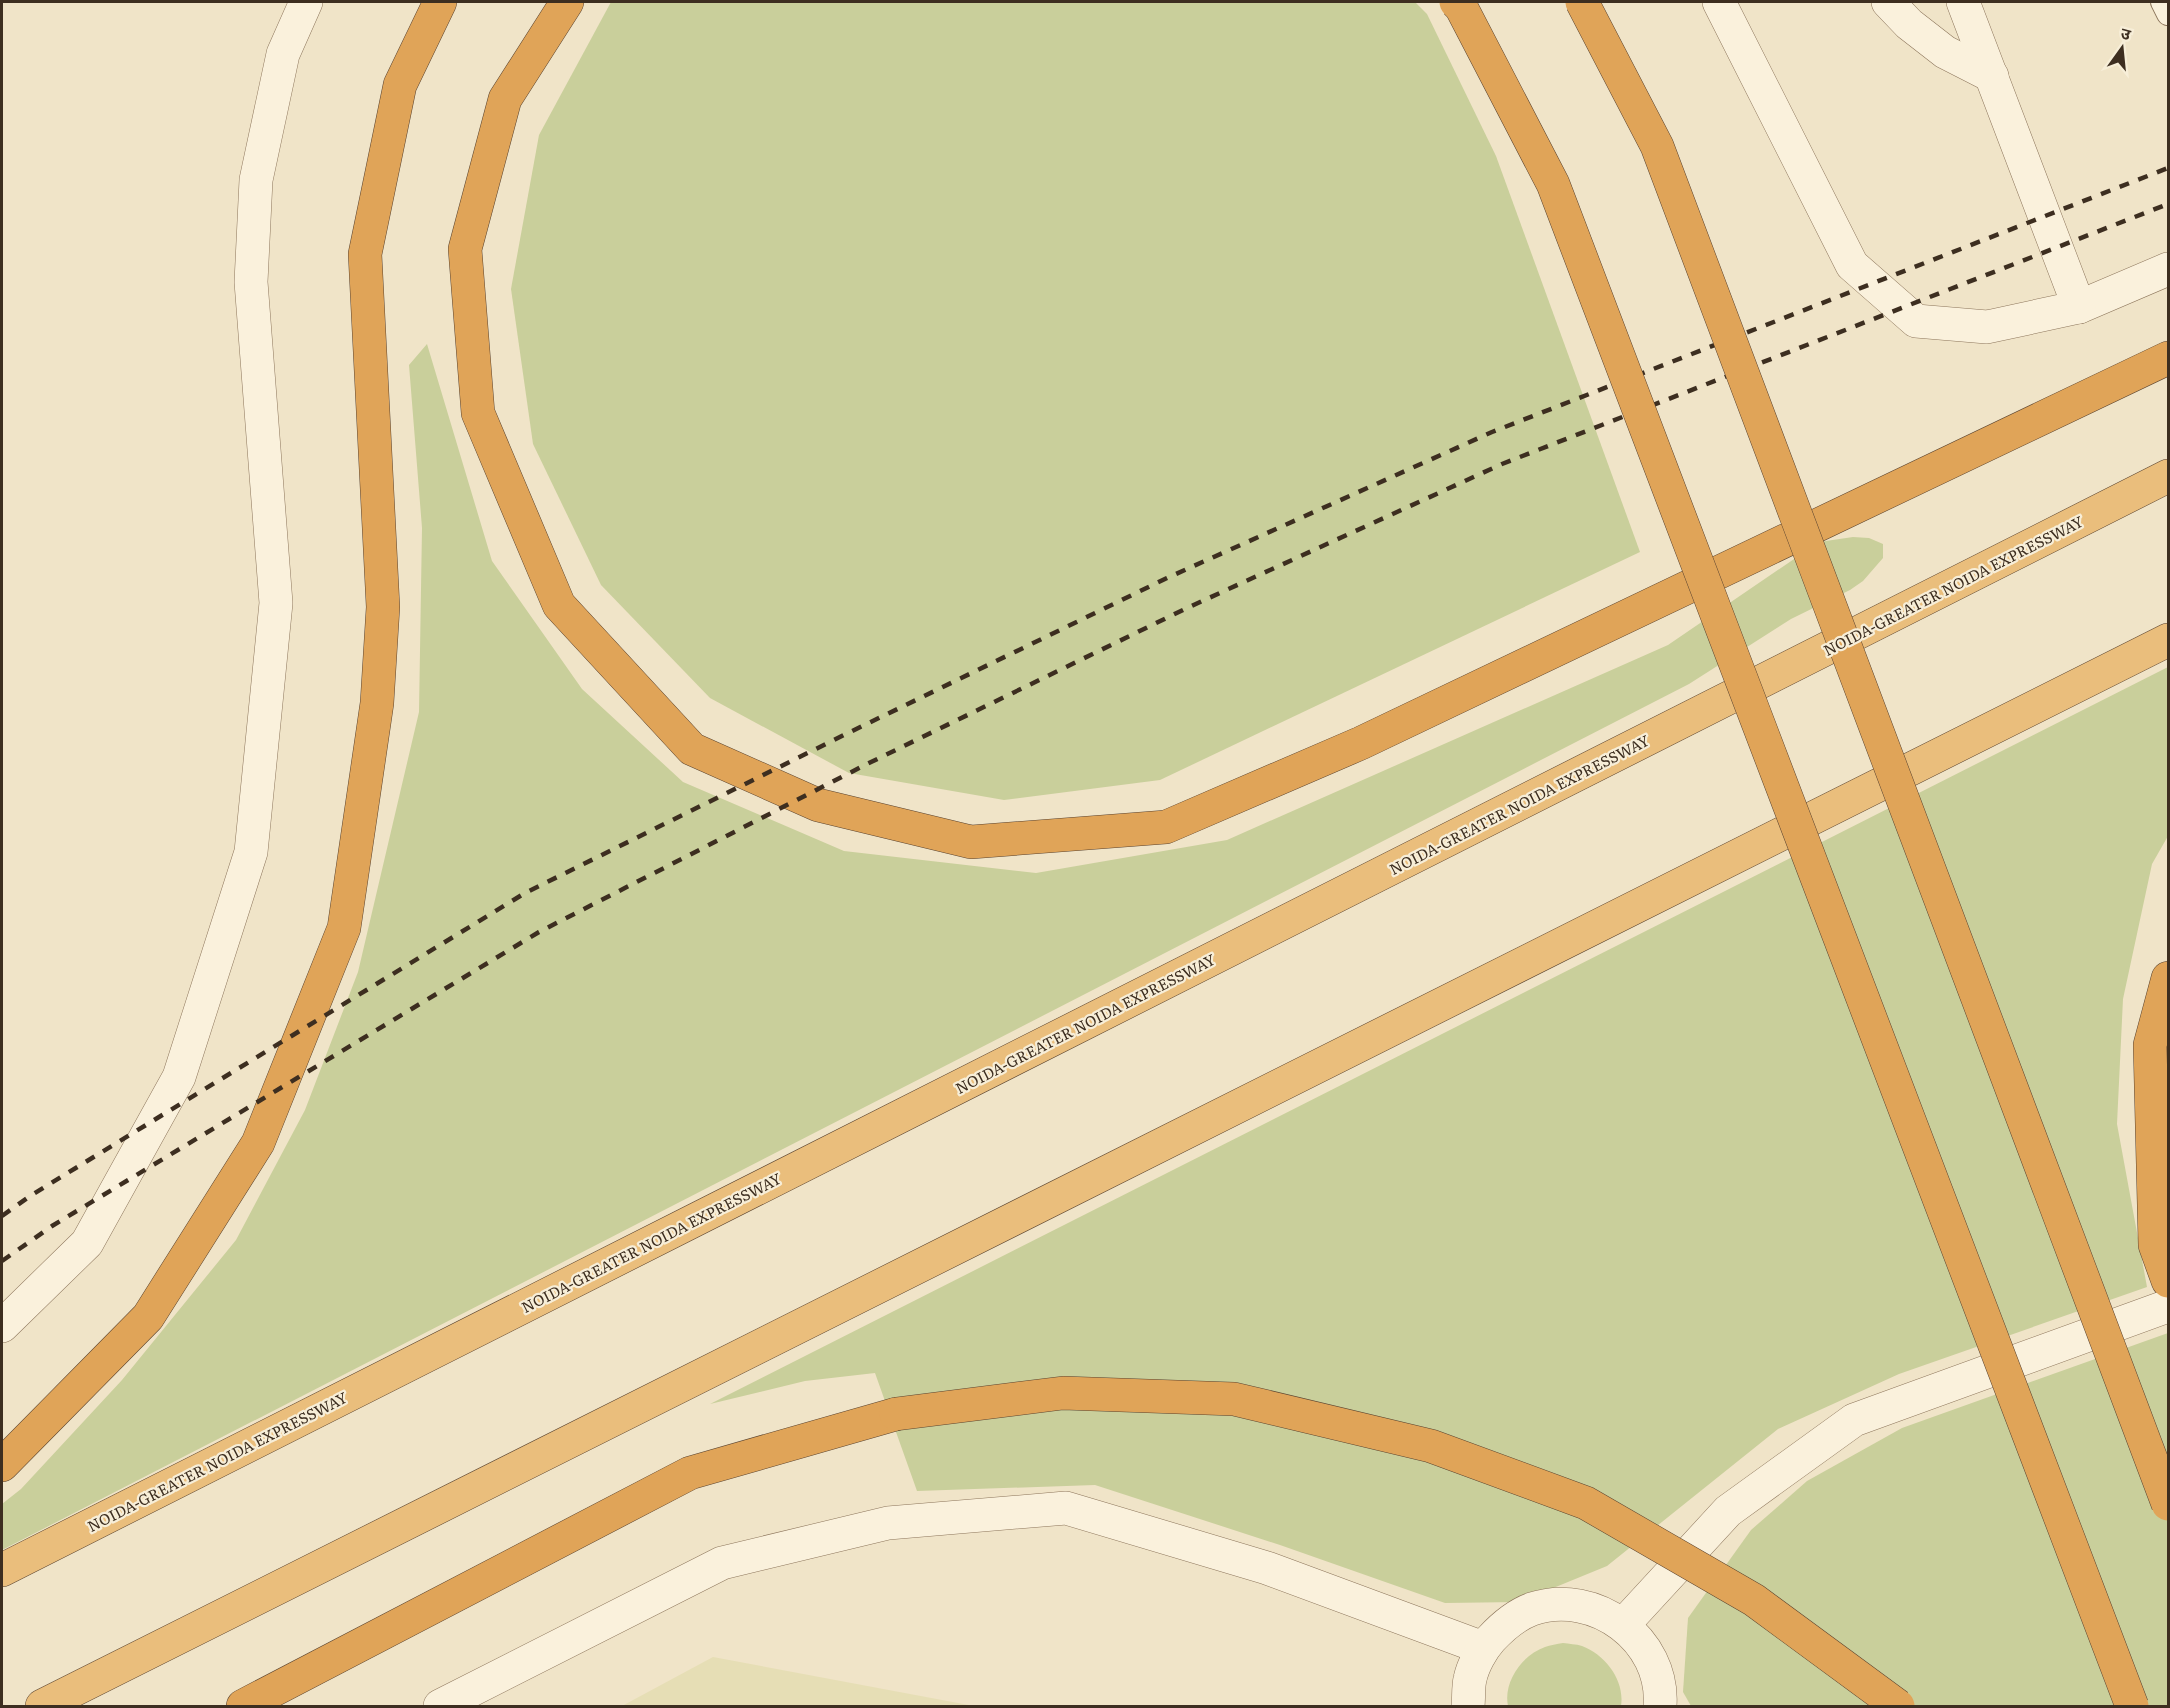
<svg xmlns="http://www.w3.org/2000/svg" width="2170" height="1708" viewBox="0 0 2170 1708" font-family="Literata,'Noto Sans Devanagari',serif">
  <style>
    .farmland { fill: #e6deb5 }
    .green { fill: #c9cf9b }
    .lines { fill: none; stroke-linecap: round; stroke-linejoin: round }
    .service-casing { stroke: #8d765c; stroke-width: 24 }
    .minor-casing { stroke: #8d765c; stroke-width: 34 }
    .tertiary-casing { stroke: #8d765c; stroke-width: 34 }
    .trunk-casing { stroke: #5b4430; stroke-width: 34 }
    .motorway-casing { stroke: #5b4430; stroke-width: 34 }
    .service { stroke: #faf1dc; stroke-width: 22 }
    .minor { stroke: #faf1dc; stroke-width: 33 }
    .tertiary { stroke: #faf1dc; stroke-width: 33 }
    .trunk { stroke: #eabe7c; stroke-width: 33 }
    .motorway { stroke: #e0a458; stroke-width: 33 }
    .rail { stroke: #3d2e20; stroke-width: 4.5; stroke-dasharray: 10 10; stroke-linecap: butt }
    .motorway-bridge-casing { stroke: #5b4430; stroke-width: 34; stroke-linecap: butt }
    .motorway-bridge { stroke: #e0a458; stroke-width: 33 }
    .labels { text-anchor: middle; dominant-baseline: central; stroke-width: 4.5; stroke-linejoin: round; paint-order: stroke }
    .street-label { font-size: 15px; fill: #3d2e20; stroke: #f7eed8 }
  </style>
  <rect width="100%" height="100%" fill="#f0e4c8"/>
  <!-- farmland -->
  <path class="farmland" d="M713 1657 974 1706H622Z"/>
  <!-- green -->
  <g class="green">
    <path d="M611 2H1415L1427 14 1496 156 1640 552 1160 780 1004 800 849 773 710 698 601 585 533 444 511 289 539 135Z"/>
    <path d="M427 344 492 561 582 689 683 782 844 851 1036 873 1227 840 1668 645 1819 542 1853 537 1869 538 1883 544V558L1863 581 1850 590 1791 619 1689 684 2 1550V1504L21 1489 122 1380 236 1240 305 1110 358 972 419 712 422 528 409 365Z"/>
    <path d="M2168 667V836L2152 864 2123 999 2117 1124 2147 1287 1899 1374 1778 1429 1607 1566 1519 1602 1445 1603 1280 1545 1095 1485 917 1491 875 1373 805 1381 710 1404Z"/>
    <path d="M2168 1333V1706H1691L1683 1692 1688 1618 1751 1530 1807 1481 1902 1428Z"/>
    <path d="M1563 1643C1569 1644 1576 1644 1582 1646 1606 1655 1625 1681 1621 1706H1508C1503 1682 1522 1655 1545 1647 1550 1645 1557 1644 1563 1643Z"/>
  </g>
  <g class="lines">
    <defs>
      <path id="service" d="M2162 2 2168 14"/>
      <path id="minor" d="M1888 2 1909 24 1945 52 1992 76"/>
      <g id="tertiary">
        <path d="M1719 2 1852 265 1916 321 1987 327 2079 307 2168 269"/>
        <path d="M1963 2 2079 307"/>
        <path d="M2 1326 87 1243 179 1077 251 852 276 603 251 282 256 180 283 54 306 2"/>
        <path d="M1623 1625 1728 1511 1854 1420 2168 1306"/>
        <path d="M440 1706 722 1563 888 1523 1066 1508 1267 1568 1483 1648"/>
        <path d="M1468 1706C1469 1698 1468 1687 1470 1679 1473 1665 1482 1649 1491 1639 1503 1626 1516 1615 1532 1609 1595 1588 1665 1640 1660 1706"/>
      </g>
      <g id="trunk">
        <path d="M2 1570 2168 476"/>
        <path d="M42 1706 2168 640"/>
      </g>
      <g id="motorway">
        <path d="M567 2 505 99 465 249 478 413 559 605 692 749 818 805 971 842 1166 827 1361 743 2168 358"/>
        <path d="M2168 978 2150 1045 2155 1245 2168 1281"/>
        <path d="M2 1465 148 1317 258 1143 344 928 377 703 383 607 365 254 400 85 440 2"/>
        <path d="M243 1706 690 1473 896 1414"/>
      </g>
    </defs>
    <!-- service casing -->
    <use href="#service" class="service-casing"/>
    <!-- minor casing -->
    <use href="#minor" class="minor-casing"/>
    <!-- tertiary casing -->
    <use href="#tertiary" class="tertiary-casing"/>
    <!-- trunk casing -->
    <use href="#trunk" class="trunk-casing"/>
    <!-- motorway casing -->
    <use href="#motorway" class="motorway-casing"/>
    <!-- service -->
    <use href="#service" class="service"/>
    <!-- minor -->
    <use href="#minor" class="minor"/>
    <!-- tertiary -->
    <use href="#tertiary" class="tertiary"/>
    <!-- trunk -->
    <use href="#trunk" class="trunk"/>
    <!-- motorway -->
    <use href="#motorway" class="motorway"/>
    <!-- rail -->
    <g class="rail">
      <path d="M2 1216 30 1196 525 893 844 735 1167 578 1492 432 2168 168"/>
      <path d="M2 1261 52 1226 539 932 867 764 1187 608 1502 464 2168 204"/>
    </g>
    <defs>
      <g id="motorway-bridge">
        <path d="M1456 2 1461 7 1553 184 2132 1706"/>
        <path d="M1582 2 1657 146 2168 1504"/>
        <path d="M896 1414 1063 1393 1234 1399 1431 1446 1586 1503 1754 1600 1898 1706"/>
      </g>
    </defs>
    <!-- motorway-bridge casing -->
    <use href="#motorway-bridge" class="motorway-bridge-casing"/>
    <!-- motorway-bridge -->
    <use href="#motorway-bridge" class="motorway-bridge"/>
  </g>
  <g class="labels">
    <!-- street labels -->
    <g class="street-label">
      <text transform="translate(1953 585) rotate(-27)">NOIDA-GREATER NOIDA EXPRESSWAY</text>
      <text transform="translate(1519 804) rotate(-27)">NOIDA-GREATER NOIDA EXPRESSWAY</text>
      <text transform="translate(1085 1023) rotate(-27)">NOIDA-GREATER NOIDA EXPRESSWAY</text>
      <text transform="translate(651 1242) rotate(-27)">NOIDA-GREATER NOIDA EXPRESSWAY</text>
      <text transform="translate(217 1461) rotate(-27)">NOIDA-GREATER NOIDA EXPRESSWAY</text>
    </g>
  </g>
  <!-- border -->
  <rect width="2170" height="1708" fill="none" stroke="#3d2e20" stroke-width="6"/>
  <!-- north arrow -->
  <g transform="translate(2122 48) rotate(15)" stroke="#f7eed8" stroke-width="4.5" paint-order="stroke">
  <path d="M0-4.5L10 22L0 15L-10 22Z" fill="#3d2e20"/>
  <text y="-9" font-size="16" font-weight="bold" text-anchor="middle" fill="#3d2e20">उ</text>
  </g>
</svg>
